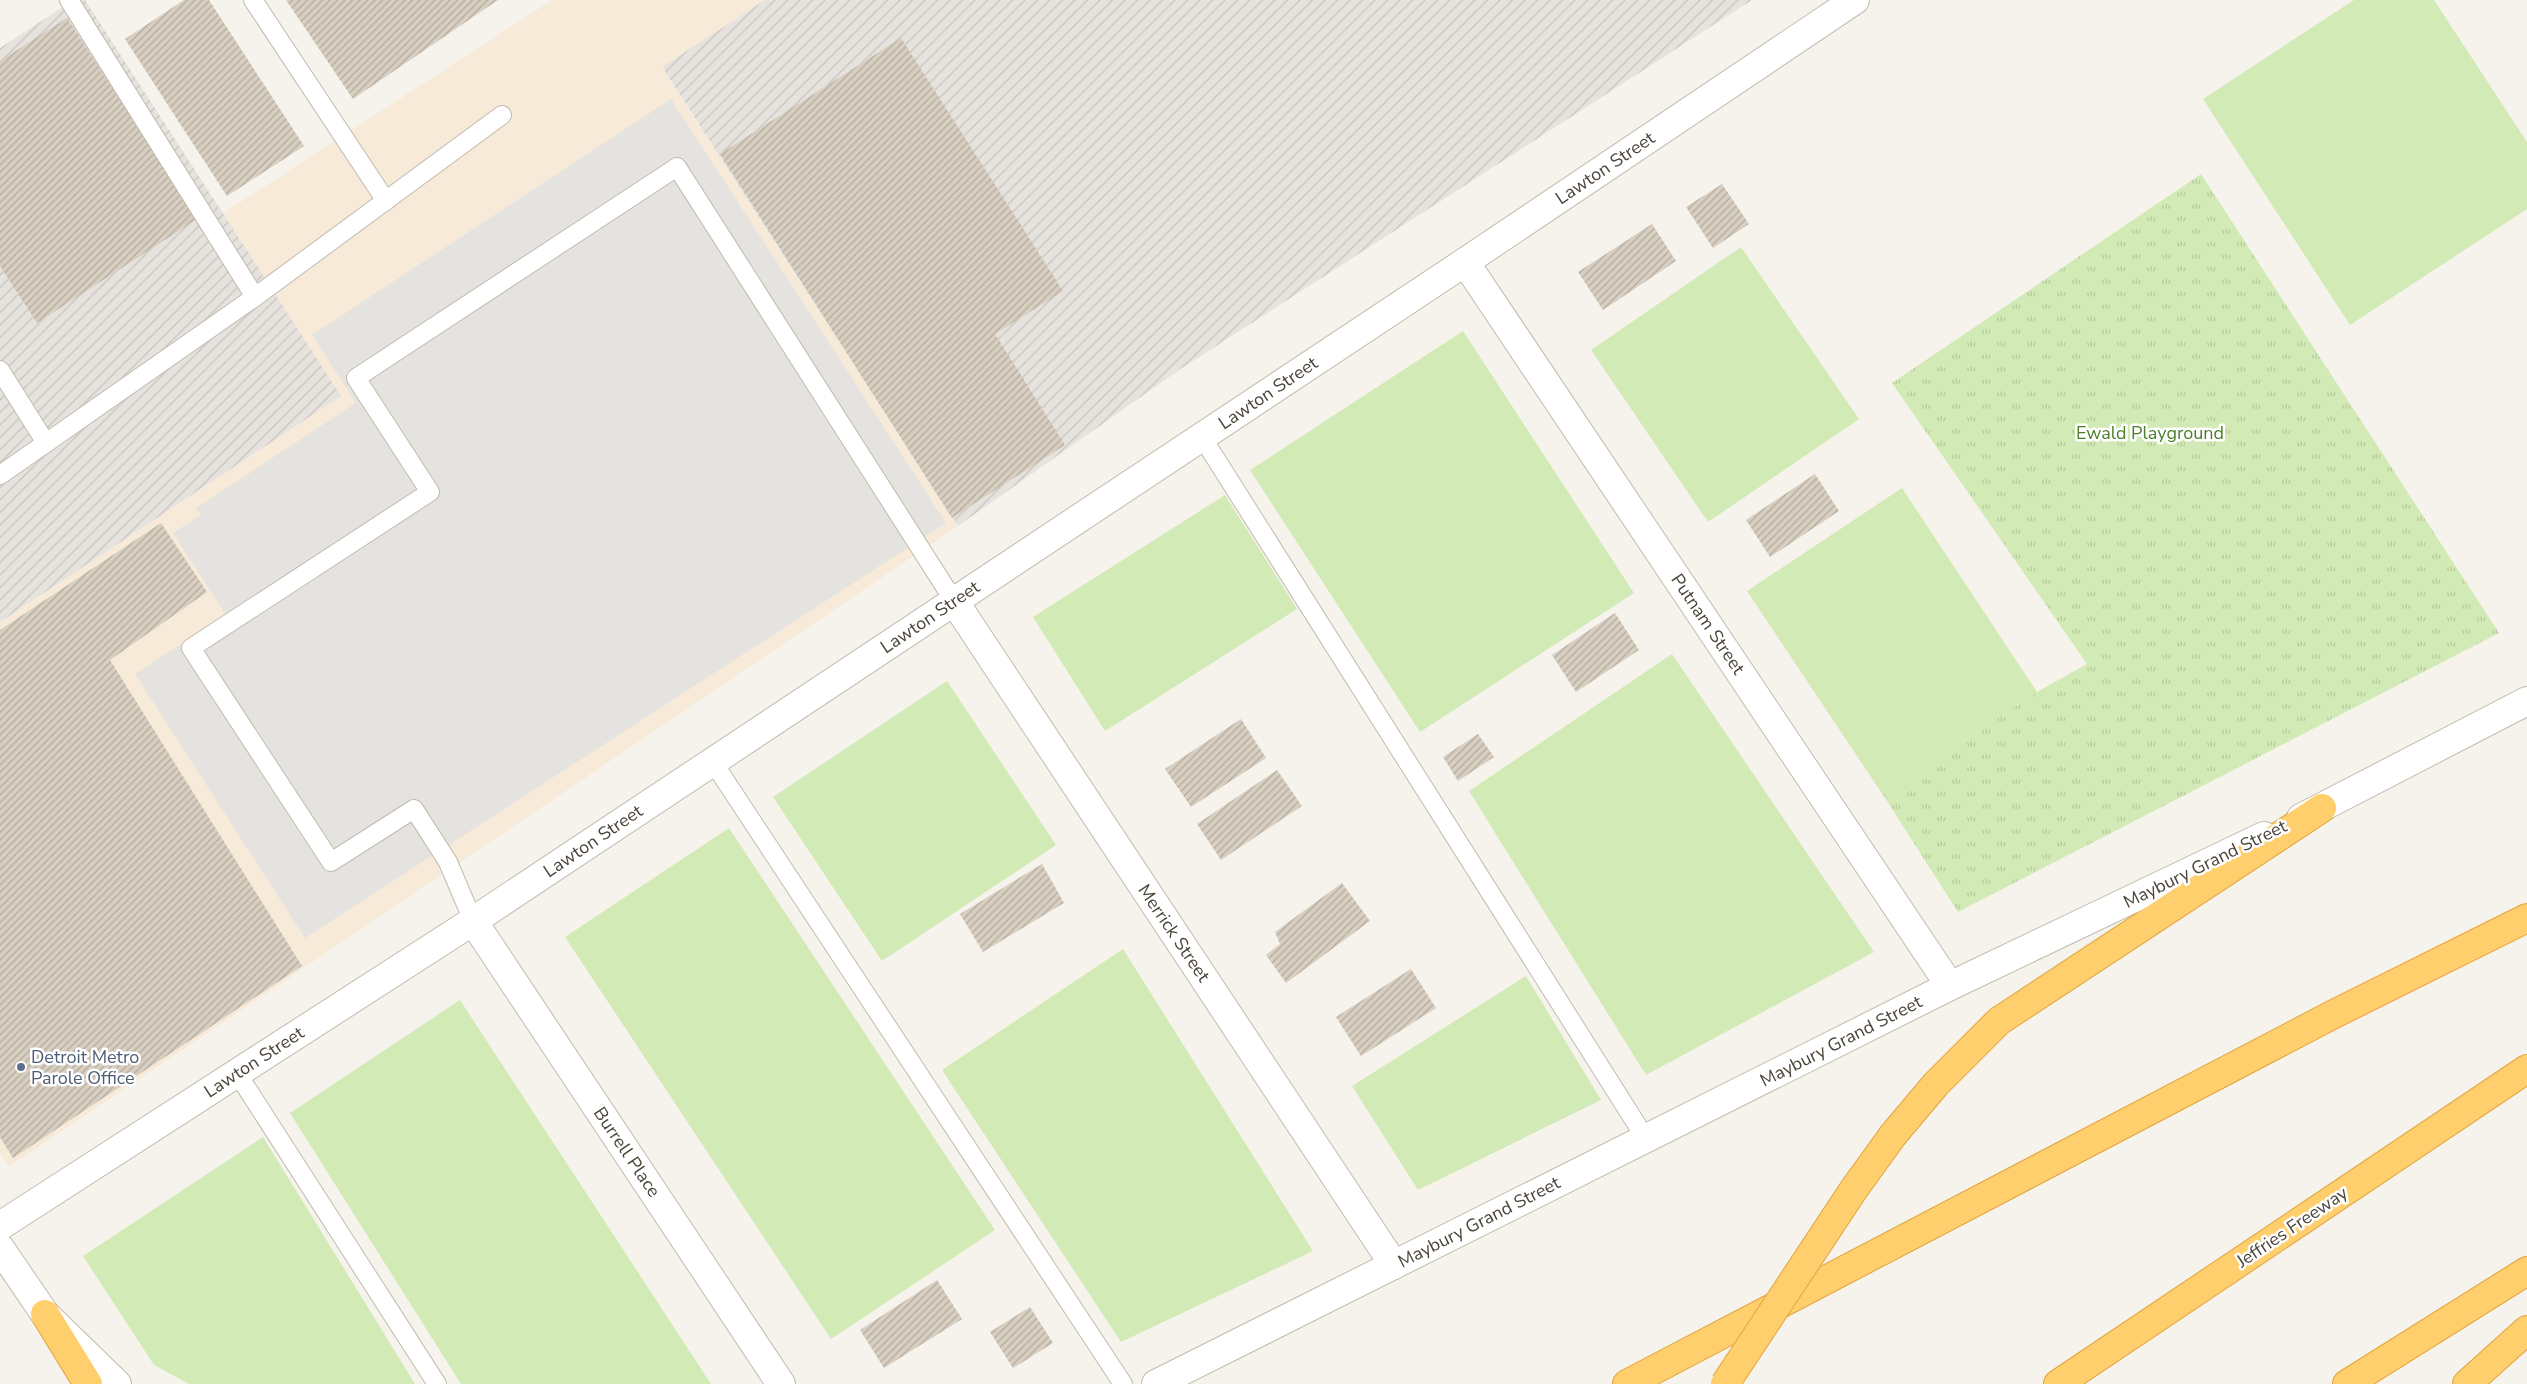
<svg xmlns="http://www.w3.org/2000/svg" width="2527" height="1384" viewBox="0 0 2527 1384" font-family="'Nunito Sans',sans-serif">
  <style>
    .commercial { fill: #f7ead8 }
    .industrial { fill: url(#industrial-furrows) }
    .grass { fill: #d2eab5 }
    .park { fill: url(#park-tufts) }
    .parking { fill: #e5e3e0 }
    .building { fill: url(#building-hatch) }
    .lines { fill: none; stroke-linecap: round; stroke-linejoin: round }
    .service-casing { stroke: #c2bbae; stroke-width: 20 }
    .minor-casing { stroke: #c2bbae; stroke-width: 30 }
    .tertiary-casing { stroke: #c2bbae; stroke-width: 30 }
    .motorway-casing { stroke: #e0a43c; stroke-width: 30 }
    .service { stroke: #fff; stroke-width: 18 }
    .minor { stroke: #fff; stroke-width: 28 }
    .tertiary { stroke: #fff; stroke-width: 28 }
    .motorway { stroke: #ffcf6e; stroke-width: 28 }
    .motorway-bridge-casing { stroke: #e0a43c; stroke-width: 30; stroke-linecap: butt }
    .motorway-bridge { stroke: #ffcf6e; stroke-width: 28 }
    .service-dot { fill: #5c6f8a; stroke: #fff; stroke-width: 2 }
    .labels { text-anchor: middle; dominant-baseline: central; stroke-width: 5; stroke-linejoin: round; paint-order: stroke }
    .street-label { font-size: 18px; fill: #4b4439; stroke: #fff }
    .park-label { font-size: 18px; fill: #4a7f2a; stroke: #fff }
    .service-label { font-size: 18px; fill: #4e5e75; stroke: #fff; text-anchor: start }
  </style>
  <defs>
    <pattern id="industrial-furrows" width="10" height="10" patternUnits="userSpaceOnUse" patternTransform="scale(1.25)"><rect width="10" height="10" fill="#e6e2dd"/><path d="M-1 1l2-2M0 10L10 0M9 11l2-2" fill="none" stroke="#c7c3be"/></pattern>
    <pattern id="park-tufts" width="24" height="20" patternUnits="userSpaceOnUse" patternTransform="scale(1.25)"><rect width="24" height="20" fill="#d2eab5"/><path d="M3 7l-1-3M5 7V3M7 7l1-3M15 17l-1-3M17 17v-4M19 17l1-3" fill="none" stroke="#b6ca9c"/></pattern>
    <pattern id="building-hatch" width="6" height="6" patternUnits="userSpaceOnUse" patternTransform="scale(1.25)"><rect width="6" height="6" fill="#d8cfc1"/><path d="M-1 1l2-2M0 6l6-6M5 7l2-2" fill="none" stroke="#b1aa9e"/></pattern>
  </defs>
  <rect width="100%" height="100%" fill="#f6f3ec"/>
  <!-- commercial -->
  <path class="commercial" d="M552 0H765L662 68 958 526 9 1167 0 1153V622L341 396 222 214Z"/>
  <!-- industrial -->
  <g class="industrial">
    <path d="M74 0H85L341 396 0 622V48Z"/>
    <path d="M765 0H1752L1179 370 958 526 662 67Z"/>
  </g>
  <!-- grass -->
  <g class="grass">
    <path d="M2354 0H2434L2527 142V209L2350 325 2203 99Z"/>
    <path d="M1741 247 1859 419 1708 522 1591 350Z"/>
    <path d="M1463 331 1634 593 1420 732 1250 470Z"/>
    <path d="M1902 488 2037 692 1883 795 1747 591Z"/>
    <path d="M1225 495 1297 609 1105 731 1033 617Z"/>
    <path d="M1672 654 1874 952 1646 1075 1469 791Z"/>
    <path d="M947 681 1056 845 882 961 773 797Z"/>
    <path d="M729 828 995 1230 831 1339 565 937Z"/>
    <path d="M1123 949 1313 1251 1121 1342 942 1070Z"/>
    <path d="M1526 976 1601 1100 1418 1190 1352 1086Z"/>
    <path d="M460 1000 711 1384H461L290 1113Z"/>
    <path d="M263 1137 415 1384H189L154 1365 83 1256Z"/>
  </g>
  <!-- park -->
  <path class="park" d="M2201 174 2499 633 1958 912 1883 795 2037 692 2087 664 1892 383Z"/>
  <!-- parking -->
  <path class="parking" d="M671 99 946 523 305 938 135 674 226 615 173 533 201 515 196 508 356 403 312 335Z"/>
  <!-- building -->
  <g class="building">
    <path d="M184 0H209L304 146 227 196 125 39Z"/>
    <path d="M286 0H498L353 99Z"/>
    <path d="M67 18 197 219 37 323 0 266V61Z"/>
    <path d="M901 38 1063 291 995 334 1065 445 952 518 720 154Z"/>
    <path d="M1722 184 1749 224 1713 248 1686 207Z"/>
    <path d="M1652 224 1676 261 1603 310 1578 272Z"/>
    <path d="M1815 474 1839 511 1770 557 1746 520Z"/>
    <path d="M161 523 207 592 110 660 302 966 13 1158 0 1137V630Z"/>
    <path d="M1615 613 1639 650 1576 692 1552 655Z"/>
    <path d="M1241 719 1266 758 1191 807 1165 769Z"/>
    <path d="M1478 734 1494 757 1458 781 1443 757Z"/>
    <path d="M1277 770 1302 806 1221 860 1197 824Z"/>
    <path d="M1042 864 1064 903 983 952 960 914Z"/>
    <path d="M1342 883 1370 921 1286 983 1266 955 1280 944 1275 932Z"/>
    <path d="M1411 969 1436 1008 1361 1056 1336 1017Z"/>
    <path d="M937 1280 962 1319 884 1368 860 1330Z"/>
    <path d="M1030 1307 1053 1343 1013 1368 990 1332Z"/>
  </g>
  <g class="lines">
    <defs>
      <g id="service">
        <path d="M69 0 255 297"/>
        <path d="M253 0 386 201"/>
        <path d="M0 370 46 443 0 475"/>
        <path d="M1202 437 1646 1139"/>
        <path d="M46 443 255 297 502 115"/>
        <path d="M713 762 1123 1384"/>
        <path d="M473 921 448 862 414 809 331 862 191 648 430 492 356 378 677 167 954 601"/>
        <path d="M237 1073 437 1384"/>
      </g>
      <g id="minor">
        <path d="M1465 262 1950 986"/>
        <path d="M954 601 1394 1265"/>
        <path d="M473 921 781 1384"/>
        <path d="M0 1226 473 921 1465 262 1855 0"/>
      </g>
      <g id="tertiary">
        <path d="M2301 818 2527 701"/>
        <path d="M0 1248 45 1314 117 1384"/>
        <path d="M1156 1384 1950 986 2264 836"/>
      </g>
      <g id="motorway">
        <path d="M1893 1135 1936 1084 1999 1021 2322 808"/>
        <path d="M45 1314 88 1384"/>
        <path d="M1627 1384 2334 1014 2527 918"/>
        <path d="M2058 1384 2527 1069"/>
        <path d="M2347 1384 2527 1271"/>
        <path d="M2467 1384 2527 1330"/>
      </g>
    </defs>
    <!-- service casing -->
    <use href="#service" class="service-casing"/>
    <!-- minor casing -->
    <use href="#minor" class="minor-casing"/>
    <!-- tertiary casing -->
    <use href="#tertiary" class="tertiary-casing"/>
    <!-- motorway casing -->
    <use href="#motorway" class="motorway-casing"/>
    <!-- service -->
    <use href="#service" class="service"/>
    <!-- minor -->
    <use href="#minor" class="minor"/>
    <!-- tertiary -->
    <use href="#tertiary" class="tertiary"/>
    <!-- motorway -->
    <use href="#motorway" class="motorway"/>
    <defs>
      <path id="motorway-bridge" d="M1725 1384 1854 1189 1893 1135"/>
    </defs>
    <!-- motorway-bridge casing -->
    <use href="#motorway-bridge" class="motorway-bridge-casing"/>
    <!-- motorway-bridge -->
    <use href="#motorway-bridge" class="motorway-bridge"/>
  </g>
  <!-- markers -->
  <circle class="service-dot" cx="21" cy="1067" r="5"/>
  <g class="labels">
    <!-- street labels -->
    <g class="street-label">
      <text transform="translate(1605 168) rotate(-34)">Lawton Street</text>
      <text transform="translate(1268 393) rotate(-34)">Lawton Street</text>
      <text transform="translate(930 617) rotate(-34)">Lawton Street</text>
      <text transform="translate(1708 624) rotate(56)">Putnam Street</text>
      <text transform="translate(593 841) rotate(-34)">Lawton Street</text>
      <text transform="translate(2205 864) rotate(-26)">Maybury Grand Street</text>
      <text transform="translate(1174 933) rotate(56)">Merrick Street</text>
      <text transform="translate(1841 1041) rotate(-27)">Maybury Grand Street</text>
      <text transform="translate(254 1062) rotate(-33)">Lawton Street</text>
      <text transform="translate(627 1152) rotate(56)">Burrell Place</text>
      <text transform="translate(1479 1222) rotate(-27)">Maybury Grand Street</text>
      <text transform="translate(2292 1227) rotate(-34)">Jeffries Freeway</text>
    </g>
    <!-- park labels -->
    <g class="park-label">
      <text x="2150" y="433">Ewald Playground</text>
    </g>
    <!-- service labels -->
    <g class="service-label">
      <text x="31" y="1057">Detroit Metro<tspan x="31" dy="21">Parole Office</tspan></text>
    </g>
  </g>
</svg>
